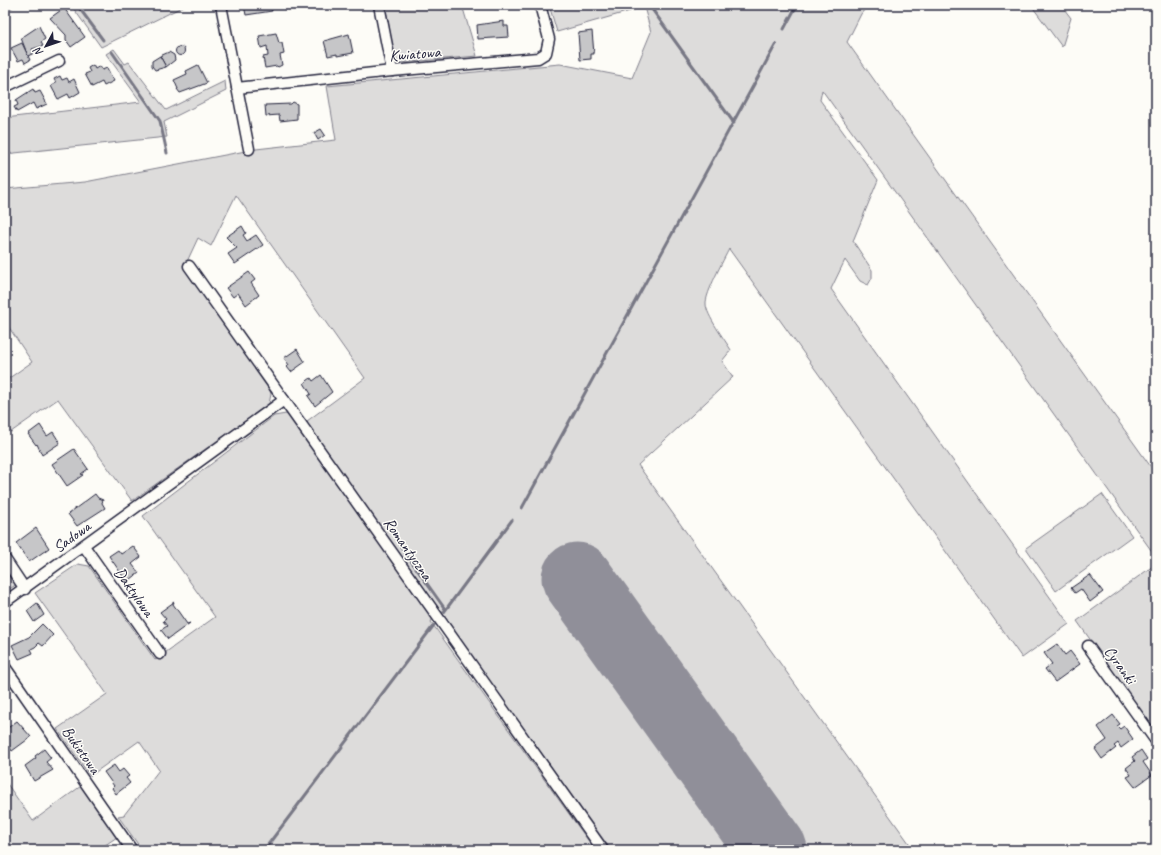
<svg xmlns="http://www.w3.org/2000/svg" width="1161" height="855" viewBox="0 0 1161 855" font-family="Caveat,sans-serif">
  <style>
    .green { fill: #dddcdb; stroke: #807f8b }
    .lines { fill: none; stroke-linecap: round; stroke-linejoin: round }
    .stream { stroke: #787885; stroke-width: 3 }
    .runway { stroke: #908f99; stroke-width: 71 }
    .building { fill: #c6c6c8; stroke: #22223b }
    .minor-casing { stroke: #22223b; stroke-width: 13 }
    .minor { stroke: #fdfcf7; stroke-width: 10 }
    .labels { text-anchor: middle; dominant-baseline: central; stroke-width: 3; stroke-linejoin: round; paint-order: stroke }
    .street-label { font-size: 16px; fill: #22223b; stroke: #fdfcf7 }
  </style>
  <rect width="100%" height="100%" fill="#fdfcf7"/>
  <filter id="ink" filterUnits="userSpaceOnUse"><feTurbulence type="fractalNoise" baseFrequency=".025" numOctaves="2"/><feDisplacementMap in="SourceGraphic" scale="8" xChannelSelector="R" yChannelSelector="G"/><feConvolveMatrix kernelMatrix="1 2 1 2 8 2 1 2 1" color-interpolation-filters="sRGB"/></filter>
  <g filter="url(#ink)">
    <!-- green -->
    <g class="green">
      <path d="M71 5H186L101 47Z"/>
      <path d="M385 5H462L477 56 400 63 395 59Z"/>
      <path d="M549 5H868L861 14 847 42 1156 474V557L822 90 820 100 878 180 853 241 872 270V278L868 285 860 281 845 260 831 289 1069 624 1022 658 729 249C724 259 705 294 706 304 706 315 725 340 731 350L722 361 733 377 638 465 914 850H611L308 428 307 421 365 378 236 195 211 246 198 238 184 268 269 388 271 394 269 404 132 501 58 399 11 432 5 424V381L32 362 8 326 5 328V189L85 182 256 149 336 140 327 86 560 64 632 78 651 32 644 7 557 32Z"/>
      <path d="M1031 5H1061L1071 18 1062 47Z"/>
      <path d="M114 49 125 64 129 62 166 110 225 81 226 91 164 122 167 137 5 154V118L141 102 106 54Z"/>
      <path d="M286 414 293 419 433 618 431 622 595 850H142L118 816 124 815 159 770 139 741 90 776 57 729 107 694 35 593 78 564 89 566 155 660 215 617 143 516 274 416Z"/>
      <path d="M1102 494 1132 536 1056 591 1026 548Z"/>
      <path d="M5 566 17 584 5 592Z"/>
      <path d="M1153 566 1156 570V732L1077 621Z"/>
      <path d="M5 781 33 821 81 786 117 837 98 850H5Z"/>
    </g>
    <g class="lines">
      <!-- stream -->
      <g class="stream">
        <path d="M77 5 103 40"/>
        <path d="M649 5 734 123"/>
        <path d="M784 29 797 5"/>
        <path d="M112 52 160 121 167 153"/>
        <path d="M522 508 776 44"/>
        <path d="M401 547 445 609"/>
        <path d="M444 612 512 520"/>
        <path d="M264 850 434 625"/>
      </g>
      <!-- runway -->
      <path class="runway" d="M577 578 772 850"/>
    </g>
    <!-- building -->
    <g class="building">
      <path d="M5 5H16L5 11Z"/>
      <path d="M244 5H271L272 11 246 15Z"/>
      <path d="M64 8 85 37 71 47 66 40V35L50 18Z"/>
      <path d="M504 21V26H508L509 37 478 39 477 25Z"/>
      <path d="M39 26 45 39 41 42 43 46 32 49 34 53 28 56 21 38Z"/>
      <path d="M592 31 594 54H591V59L580 60 578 33Z"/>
      <path d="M276 33 279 43H282L284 54 280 55 282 65 278 67 277 66 265 68 263 57 268 56 267 46 261 48 259 36Z"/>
      <path d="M349 34 353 53 337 56V54L328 56 324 41Z"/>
      <path d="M22 43 30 60 25 63 23 59 18 61 11 48Z"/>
      <circle cx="180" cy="51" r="4.5"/>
      <path d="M169 52 174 55 175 60 166 67 160 56Z"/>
      <path d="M160 56 166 67 155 70 152 66V61Z"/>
      <path d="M93 65 95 69 100 66 102 70 107 68 114 81 104 86 102 82 92 87 85 74 90 72 88 68Z"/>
      <path d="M198 65 207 83 180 93 177 89H178L174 80 187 74 186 71Z"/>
      <path d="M60 76 62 80 67 78 69 82 74 79 80 92 70 98 68 94 58 99 51 86 56 83 54 79Z"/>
      <path d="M33 89 35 93 40 91 47 104 36 109 33 103 17 112 14 107 18 105 16 100Z"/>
      <path d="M293 102 297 104V119L280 121 279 115 266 116 265 105 291 104Z"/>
      <path d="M321 129 325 135 318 140 314 133Z"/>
      <path d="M242 226 246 233 243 235 247 241 256 235 263 245 235 264 228 254 237 248 226 237Z"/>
      <path d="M249 272 255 280 251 283 259 295 246 305 238 293 233 297 226 288Z"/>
      <path d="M297 349 305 362 291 372 287 367 289 365 284 358Z"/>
      <path d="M321 375 332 392 315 406 308 396 311 394 304 383 311 378 313 381Z"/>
      <path d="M40 425 47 436 53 432 60 443 42 455 37 444 36 445 28 434Z"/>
      <path d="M74 449 88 469 81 474 83 475 67 486 52 464Z"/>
      <path d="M95 494 98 498 103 500 102 503 105 508 77 526 68 514Z"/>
      <path d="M36 528 49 548 29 562 16 543Z"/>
      <path d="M133 546 141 557 132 564 139 573 127 582 109 556 118 550 121 554Z"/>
      <path d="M1090 575 1103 592 1090 602 1081 589 1075 593 1071 588Z"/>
      <path d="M174 602 173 604 187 624 190 623 168 639 161 630 167 626 163 621 166 619 160 612Z"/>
      <path d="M37 603 44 615 34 622 27 611Z"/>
      <path d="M42 624 53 635 43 646 39 643 35 647 31 649 33 653 19 659 12 645 29 637Z"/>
      <path d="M1057 644 1065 655 1070 651 1080 664 1055 682 1045 669 1052 664 1044 653Z"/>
      <path d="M1113 715 1120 724 1117 726 1120 729 1124 726 1133 739 1121 748 1118 743 1114 746 1116 748 1102 759 1095 749 1107 740 1098 727Z"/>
      <path d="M17 721 31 737 12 751 6 742 8 741 5 737V730Z"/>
      <path d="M44 749 51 758 46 762 53 770 34 781 25 766 36 758 35 756Z"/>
      <path d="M1141 750 1147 759 1143 762 1152 775 1135 787 1127 777 1131 775 1126 768 1135 761 1132 757Z"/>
      <path d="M114 765 119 772 123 769 129 776 126 778 130 783 116 794 112 788 114 786 104 772Z"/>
    </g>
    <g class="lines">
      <defs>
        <g id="minor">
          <path d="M221 5 249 149"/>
          <path d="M379 5 392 71"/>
          <path d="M5 87 59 61"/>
          <path d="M237 88 392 71 538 58 546 53 549 39 540 5"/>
          <path d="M189 266 603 850"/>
          <path d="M84 546 160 654"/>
          <path d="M5 559 25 589"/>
          <path d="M5 602 284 400"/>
          <path d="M1088 646 1156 741"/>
          <path d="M5 667 132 850"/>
        </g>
      </defs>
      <!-- minor casing -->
      <use href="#minor" class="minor-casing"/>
      <!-- minor -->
      <use href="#minor" class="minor"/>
    </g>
  </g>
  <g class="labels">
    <!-- street labels -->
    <g class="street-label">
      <text transform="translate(415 54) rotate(-5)">Kwiatowa</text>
      <text transform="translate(72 537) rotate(-36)">Sadowa</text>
      <text transform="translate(408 549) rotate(55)">Romantyczna</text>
      <text transform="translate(134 592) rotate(55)">Daktylowa</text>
      <text transform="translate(1120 665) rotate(54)">Cyranki</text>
      <text transform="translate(81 750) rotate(55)">Bukietowa</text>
    </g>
  </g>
  <!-- margin -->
  <rect width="1161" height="855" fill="none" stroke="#fdfcf7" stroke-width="20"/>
  <rect x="10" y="10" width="1141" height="835" fill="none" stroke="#22223b" stroke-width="1.5" filter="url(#ink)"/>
  <!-- north arrow -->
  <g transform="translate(46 46) rotate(230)" stroke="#fdfcf7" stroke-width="3" paint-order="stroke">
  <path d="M0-3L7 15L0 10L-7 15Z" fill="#22223b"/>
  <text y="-6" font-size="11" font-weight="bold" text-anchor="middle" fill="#22223b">N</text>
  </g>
</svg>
